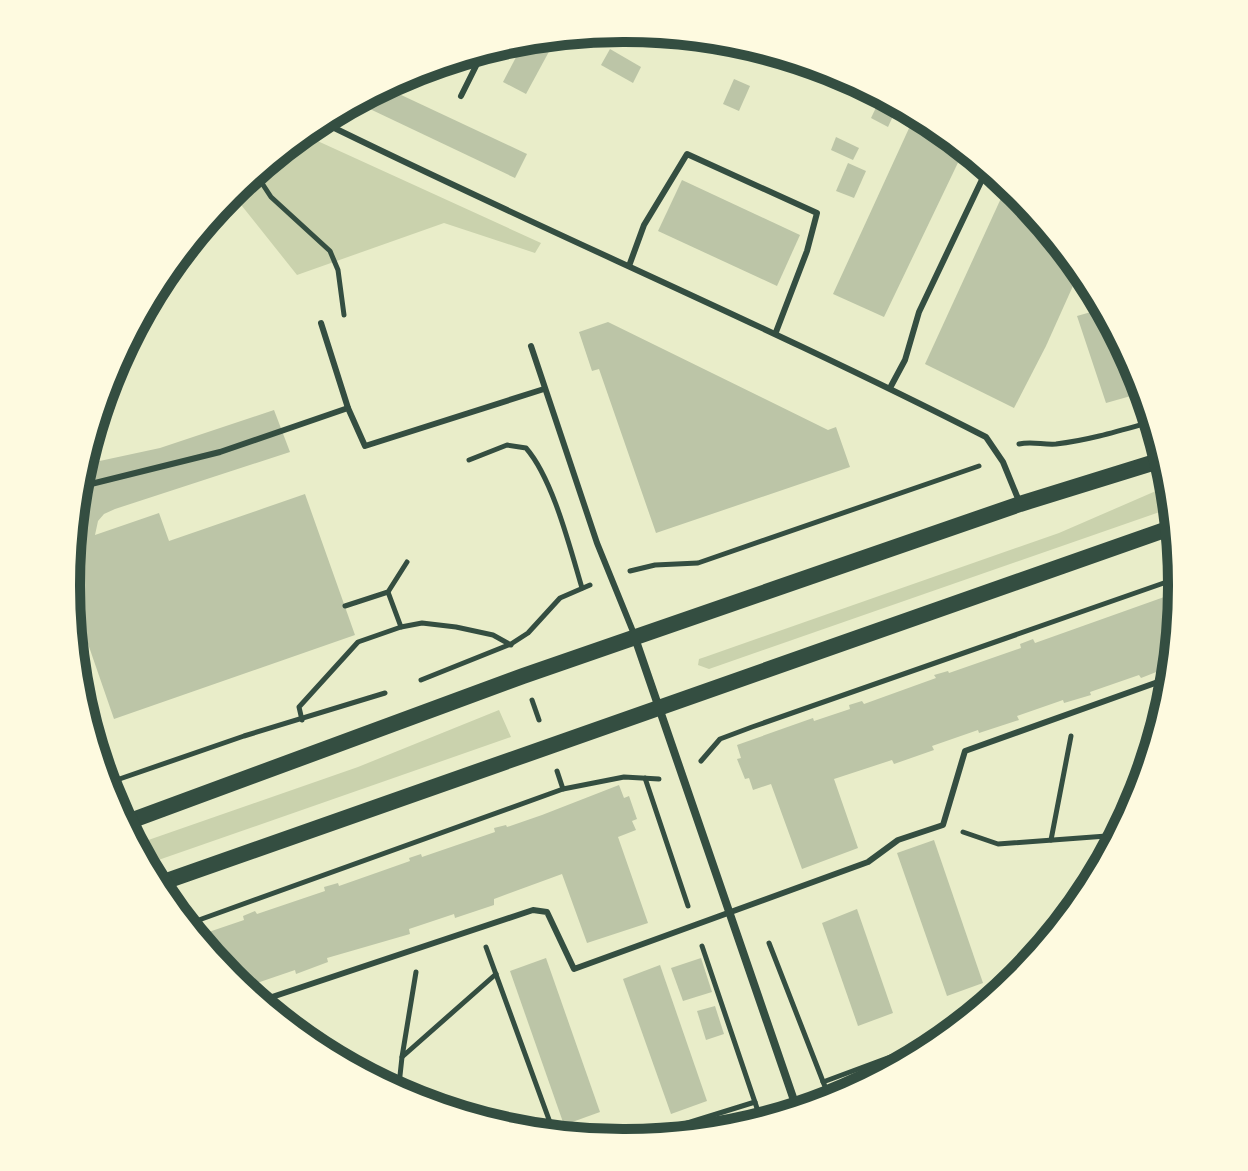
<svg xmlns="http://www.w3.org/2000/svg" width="1248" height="1171" viewBox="0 0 1248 1171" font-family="'Titillium Web',sans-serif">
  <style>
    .green { fill: #cad2ad }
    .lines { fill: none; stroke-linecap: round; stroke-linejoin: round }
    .stream { stroke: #a3b18a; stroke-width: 12 }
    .building { fill: #bcc5a7 }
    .path { stroke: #344e41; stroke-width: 5 }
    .service { stroke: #344e41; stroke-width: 6 }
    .minor { stroke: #344e41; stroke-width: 8 }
    .secondary { stroke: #344e41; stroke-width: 16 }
    .rim { fill: none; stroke: #344e41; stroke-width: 10 }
  </style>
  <rect width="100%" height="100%" fill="#e9edc9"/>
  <!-- green -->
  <g class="green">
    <path d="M300 133 541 243 535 253 444 223 297 275 230 191Z"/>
    <path d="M1172 484 1174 507 709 669 698 665 699 659 705 657 1059 533Z"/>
    <path d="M499 710 511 737 144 865 134 845 358 767Z"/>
    <path d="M393 1076 399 1091 411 1096 435 1095 441 1110 410 1100 376 1082Z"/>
  </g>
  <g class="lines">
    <!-- stream -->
    <path class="stream" d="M82 708 88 720"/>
  </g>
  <!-- building -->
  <g class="building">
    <path d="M558 35 526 94 503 82 526 38Z"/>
    <path d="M610 49 641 67 633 83 601 65Z"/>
    <path d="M734 79 750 86 739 111 723 104Z"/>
    <path d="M382 86 527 154 515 178 353 101Z"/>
    <path d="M882 95 899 103 888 127 871 118Z"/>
    <path d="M916 113 934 122 965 148 884 317 833 294Z"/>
    <path d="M836 137 859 148 853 160 831 150Z"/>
    <path d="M848 163 866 171 854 198 836 191Z"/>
    <path d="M682 180 800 235 777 286 658 231Z"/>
    <path d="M1008 183 1019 192 1081 268 1046 346 1014 408 925 364Z"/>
    <path d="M1105 308 1139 373 1145 392 1106 403 1077 316Z"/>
    <path d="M608 322 828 430 836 427 850 467 656 533 599 369 592 371 579 332Z"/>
    <path d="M274 410 290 452 115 509 104 514 98 521 95 535 159 513 169 541 305 494 355 635 114 719 67 583 77 476 81 465 160 448Z"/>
    <path d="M1181 591 1174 663 1163 667 1164 669 1141 678 1139 675 1090 692 1091 695 1064 703 1063 700 1017 716 1019 720 979 733 978 730 932 746 934 750 894 764 892 760 834 779 858 848 802 869 771 784 753 790 749 778 745 779 737 759 741 758 737 745 813 718 814 721 850 709 849 705 862 701 864 704 936 678 934 675 948 671 949 673 1021 648 1020 644 1033 639 1035 643Z"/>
    <path d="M619 785 624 798 629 796 637 819 632 821 636 830 618 837 648 923 587 943 562 874 494 899V905L455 918 454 914 409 929 410 934 327 958 328 962 296 974 295 970 251 985 252 988 244 991 229 979 194 937 244 920 243 916 255 911 257 914 325 891 324 887 338 883 339 886 376 873 410 861 409 858 421 854 422 857 495 832 494 828 506 825 507 827 542 815Z"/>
    <path d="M934 840 983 983 947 996 897 853Z"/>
    <path d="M857 909 893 1013 858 1026 822 923Z"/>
    <path d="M546 958 600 1112 564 1125 510 971Z"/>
    <path d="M701 958 712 992 683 1001 671 968Z"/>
    <path d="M660 965 707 1101 671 1114 623 979Z"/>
    <path d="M715 1006 724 1034 706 1040 697 1011Z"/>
  </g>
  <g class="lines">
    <!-- path -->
    <g class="path">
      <path d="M254 171 271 197 330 251 338 270 344 315"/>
      <path d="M1019 444C1032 441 1043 445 1056 444 1090 440 1122 430 1154 421"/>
      <path d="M469 460 507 445 526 448C553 479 570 548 582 588"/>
      <path d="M630 571 655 565 698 563 979 466"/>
      <path d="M388 592 401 627"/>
      <path d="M345 606 388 592 407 562"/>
      <path d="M421 680 511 644 528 633 560 598 590 585"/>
      <path d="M532 700 539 720"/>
      <path d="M302 720 299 707 358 642 401 627 422 623 456 627 493 635 511 645"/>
      <path d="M701 761 720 739 752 727 1181 577"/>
      <path d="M557 771 563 789"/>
      <path d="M645 778 688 906"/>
      <path d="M105 784 244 736 385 693"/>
      <path d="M963 832 998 844 1120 835"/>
      <path d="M1051 840 1071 736"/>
      <path d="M185 925 563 789 624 777 659 779"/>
      <path d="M769 943 831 1102"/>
      <path d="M702 946 762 1123"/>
      <path d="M486 947 555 1136"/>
      <path d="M416 972 402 1057 496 974"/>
      <path d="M823 1082 952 1034"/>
      <path d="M398 1094 402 1057"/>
      <path d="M623 1143 755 1102"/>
    </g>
    <!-- service -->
    <g class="service">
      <path d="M461 96 485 48"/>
      <path d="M318 120C539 229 767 325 986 437L1003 462 1019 501"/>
      <path d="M629 266 644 225 687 154 817 213 807 251 776 332"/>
      <path d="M321 323 348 408"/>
      <path d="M531 346 597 543 634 634"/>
      <path d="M890 388 905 360 919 312 988 167"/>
      <path d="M75 502 91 484 220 452 348 408 365 446 544 389"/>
      <path d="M72 532 75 542"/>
      <path d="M257 1002 533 910 547 912 574 969 868 862 898 840 943 825 965 751 1172 677"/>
    </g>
    <!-- minor -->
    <path class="minor" d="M635 638 798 1112"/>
    <!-- secondary -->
    <g class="secondary">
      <path d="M122 824 523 676 1020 504 1165 459"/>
      <path d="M155 885 1176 526"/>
    </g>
  </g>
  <!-- crop -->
  <path d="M0 0H1248V1171H0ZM623 42H625A543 543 0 0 1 1168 585V586A543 543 0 0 1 625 1129H623A543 543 0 0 1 80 586V585A543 543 0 0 1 623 42Z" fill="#fefae0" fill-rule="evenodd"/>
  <path class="rim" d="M623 42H625A543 543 0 0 1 1168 585V586A543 543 0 0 1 625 1129H623A543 543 0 0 1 80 586V585A543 543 0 0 1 623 42Z"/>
</svg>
